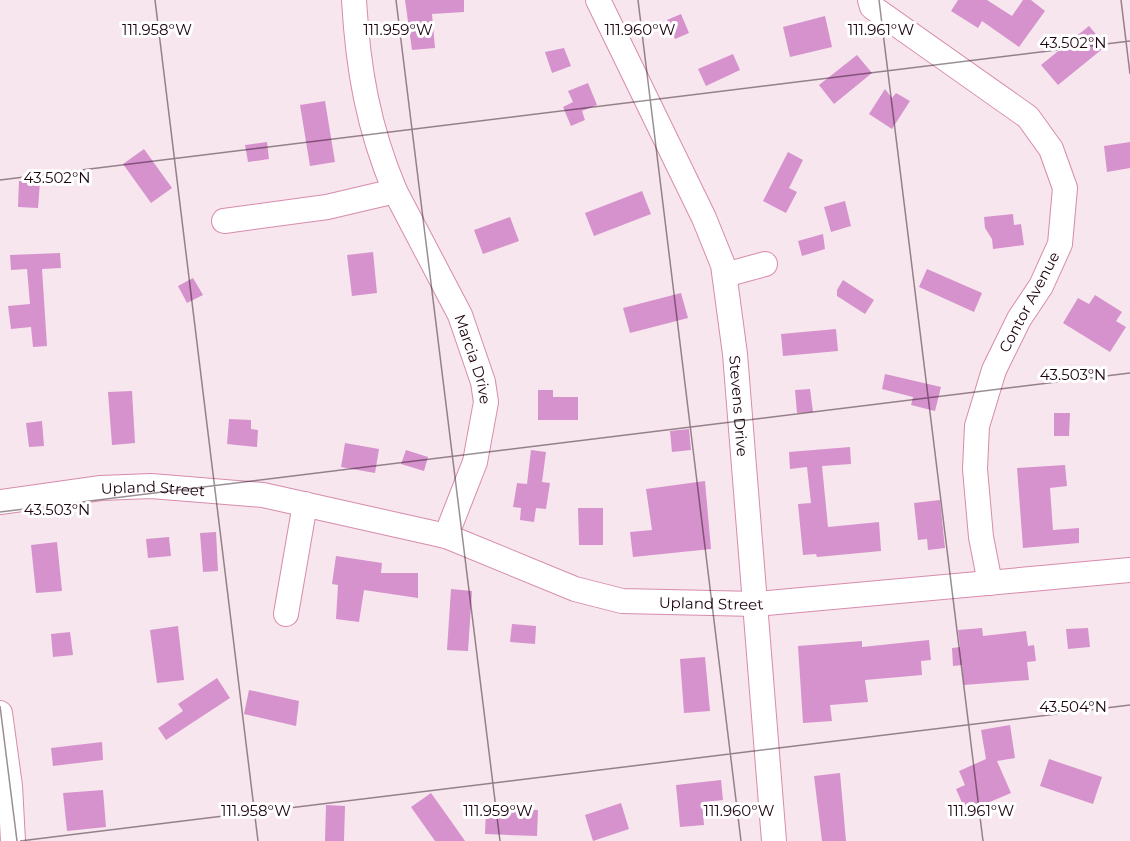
<svg xmlns="http://www.w3.org/2000/svg" width="1130" height="841" viewBox="0 0 1130 841" font-family="Montserrat,sans-serif">
  <style>
    .building { fill: #d692cd }
    .lines { fill: none; stroke-linecap: round; stroke-linejoin: round }
    .minor-casing { stroke: #d78bad; stroke-width: 26 }
    .minor { stroke: #fff; stroke-width: 24 }
    .ticks { fill: none; stroke: #1d0411; stroke-width: 1.5; stroke-opacity: 0.45 }
    .labels { text-anchor: middle; dominant-baseline: central; stroke-width: 6; stroke-linejoin: round; paint-order: stroke }
    .street-label { font-size: 15px; fill: #1d0411; stroke: #fff }
    .ticks-label { font-size: 15px; text-anchor: middle; fill: #1d0411; stroke: #fff; stroke-width: 6; stroke-linejoin: round; paint-order: stroke }
  </style>
  <rect width="100%" height="100%" fill="#f7e6ed"/>
  <!-- building -->
  <g class="building">
    <path d="M405 0H464V12L432 14 435 48 412 50Z"/>
    <path d="M958 0H987L1012 16 1023 0H1031L1045 11 1019 47 982 21 978 28 951 11Z"/>
    <path d="M681 14 689 33 675 39 667 20Z"/>
    <path d="M825 16 832 47 790 57 783 27Z"/>
    <path d="M1089 26 1106 46 1058 85 1041 65Z"/>
    <path d="M564 48 571 66 552 73 545 52Z"/>
    <path d="M733 54 740 70 706 86 698 69Z"/>
    <path d="M857 55 872 73 834 104 819 85Z"/>
    <path d="M588 83 597 105 582 111 585 120 571 126 563 107 573 102 568 91Z"/>
    <path d="M885 89 892 98 896 93 910 101 892 129 869 114Z"/>
    <path d="M325 101 335 162 310 166 300 105Z"/>
    <path d="M267 142 269 159 248 162 245 145Z"/>
    <path d="M1130 142V168L1107 172 1104 146Z"/>
    <path d="M144 149 172 188 151 203 123 164Z"/>
    <path d="M788 152 803 160 789 188 797 192 786 213 763 201Z"/>
    <path d="M19 181 40 182 38 208 18 207Z"/>
    <path d="M642 191 651 214 594 236 585 213Z"/>
    <path d="M845 201 851 226 831 232 824 207Z"/>
    <path d="M1013 214 1014 225 1021 224 1024 245 993 249 992 239 985 228 984 217Z"/>
    <path d="M510 217 519 241 483 254 474 230Z"/>
    <path d="M823 234 825 249 802 256 798 241Z"/>
    <path d="M373 252 377 293 352 296 347 255Z"/>
    <path d="M60 253 61 268 42 269 47 346 33 347 31 327 11 329 8 306 30 304 27 269 11 270 10 255Z"/>
    <path d="M927 269 982 293 974 312 919 287Z"/>
    <path d="M193 278 203 295 187 303 178 286Z"/>
    <path d="M843 280 874 300 865 314 837 296V290Z"/>
    <path d="M681 293 688 318 630 333 623 308Z"/>
    <path d="M1095 295 1122 312 1116 321 1126 327 1110 352 1063 323 1078 298 1089 304Z"/>
    <path d="M836 329 838 351 783 356 781 334Z"/>
    <path d="M885 374 941 387 935 411 911 405 913 397 882 389Z"/>
    <path d="M810 389 813 412 797 413 795 390Z"/>
    <path d="M538 390H553V397H578V420H538Z"/>
    <path d="M132 391 135 443 112 445 108 392Z"/>
    <path d="M1054 413H1070L1069 436H1054Z"/>
    <path d="M229 419 251 420V429L258 430 257 447 227 444Z"/>
    <path d="M42 421 44 446 29 447 26 423Z"/>
    <path d="M689 429 691 450 672 452 670 431Z"/>
    <path d="M345 443 379 449 375 473 341 467Z"/>
    <path d="M850 447 851 464 822 466 828 527 879 522 881 551 817 557 816 554 803 555 798 504 811 503 807 467 790 469 789 452Z"/>
    <path d="M406 450 428 457 424 471 401 464Z"/>
    <path d="M531 450 546 452 542 482 550 483 546 509 536 508 534 522 520 520 521 508 513 507 517 483 527 484Z"/>
    <path d="M1065 465 1067 486 1050 488 1053 530 1079 528V543L1023 548 1017 468Z"/>
    <path d="M705 481 711 549 633 557 630 532 652 530 646 489Z"/>
    <path d="M940 500 945 548 928 550 927 539 918 540 914 503Z"/>
    <path d="M578 508H603V545H579Z"/>
    <path d="M216 532 218 571 203 572 200 533Z"/>
    <path d="M169 537 171 556 148 558 146 539Z"/>
    <path d="M57 542 62 591 36 593 31 545Z"/>
    <path d="M336 556 382 563 381 573H418V598L364 590 359 622 336 619 338 585 332 584Z"/>
    <path d="M451 589 472 591 468 651 447 650Z"/>
    <path d="M512 624 536 626 535 644 510 642Z"/>
    <path d="M178 626 184 680 157 683 150 630Z"/>
    <path d="M982 628 983 636 1026 631 1028 646 1034 645 1036 661 1027 662 1029 680 964 685 962 665 953 666 952 648 960 647 958 630Z"/>
    <path d="M1088 628 1090 647 1068 649 1066 629Z"/>
    <path d="M70 632 73 655 53 657 51 634Z"/>
    <path d="M929 640 931 660 921 661 922 675 865 680 868 702 830 705 832 721 803 723 798 646 862 641V647Z"/>
    <path d="M705 657 710 711 684 713 680 659Z"/>
    <path d="M217 678 230 698 166 740 158 728 183 711 178 704Z"/>
    <path d="M249 690 299 701 296 726 244 714Z"/>
    <path d="M1010 725 1015 758 997 761 1011 793 966 812 956 789 965 785 959 771 986 759 981 730Z"/>
    <path d="M102 742 103 760 53 766 51 748Z"/>
    <path d="M1049 759 1102 777 1093 804 1040 786Z"/>
    <path d="M840 773 846 841H822L814 776Z"/>
    <path d="M721 780 723 800 702 802 704 825 680 827 676 785Z"/>
    <path d="M103 790 106 827 67 831 63 793Z"/>
    <path d="M431 793 451 821 465 841H435L411 807Z"/>
    <path d="M621 803 629 829 593 841 585 815Z"/>
    <path d="M326 805 345 806 344 841H325Z"/>
    <path d="M486 808 538 810 537 836 485 834Z"/>
  </g>
  <g class="lines">
    <defs>
      <g id="minor">
        <path d="M354 0C358 69 368 127 395 191"/>
        <path id="s1" d="M598 0 704 218 723 265 735 354 774 841"/>
        <path d="M870 0 872 7 1028 117 1051 149 1065 188 1060 244 1041 286 1019 319 994 370 977 426 975 469 981 537 990 583"/>
        <path id="s2" d="M224 221 327 207 395 191 460 315 483 382 486 402 475 462 446 536"/>
        <path d="M725 275 765 264"/>
        <path id="s3" d="M0 502 101 488 151 486 263 495 446 536 575 589 622 601 756 604 1130 570"/>
        <path d="M286 614 305 504"/>
        <path d="M0 713 10 786 13 841"/>
      </g>
    </defs>
    <!-- minor casing -->
    <use href="#minor" class="minor-casing"/>
    <!-- minor -->
    <use href="#minor" class="minor"/>
  </g>
  <!-- ticks -->
  <path class="ticks" d="M155 0 258 841M396 0 500 841M638 0 741 841M879 0 983 841M1121 0 1130 74M0 180 1130 41M0 512 1130 373M0 706 17 841M20 841 1130 705"/>
  <g class="labels">
    <!-- street labels -->
    <g class="street-label">
      <text transform="translate(1029 302) rotate(-62)">Contor Avenue</text>
      <text stroke="none"><textPath href="#s2" startOffset="360">Marcia Drive</textPath></text>
      <text stroke="none"><textPath href="#s1" startOffset="435">Stevens Drive</textPath></text>
      <text stroke="none"><textPath href="#s3" startOffset="154">Upland Street</textPath></text>
      <text stroke="none"><textPath href="#s3" startOffset="729">Upland Street</textPath></text>
    </g>
  </g>
  <g class="ticks-label">
    <text x="157" y="35">111.958°W</text>
    <text x="398" y="35">111.959°W</text>
    <text x="640" y="35">111.960°W</text>
    <text x="881" y="35">111.961°W</text>
    <text x="1073" y="48">43.502°N</text>
    <text x="57" y="183">43.502°N</text>
    <text x="1073" y="380">43.503°N</text>
    <text x="57" y="515">43.503°N</text>
    <text x="1073" y="712">43.504°N</text>
    <text x="256" y="816">111.958°W</text>
    <text x="498" y="816">111.959°W</text>
    <text x="739" y="816">111.960°W</text>
    <text x="981" y="816">111.961°W</text>
  </g>
</svg>
